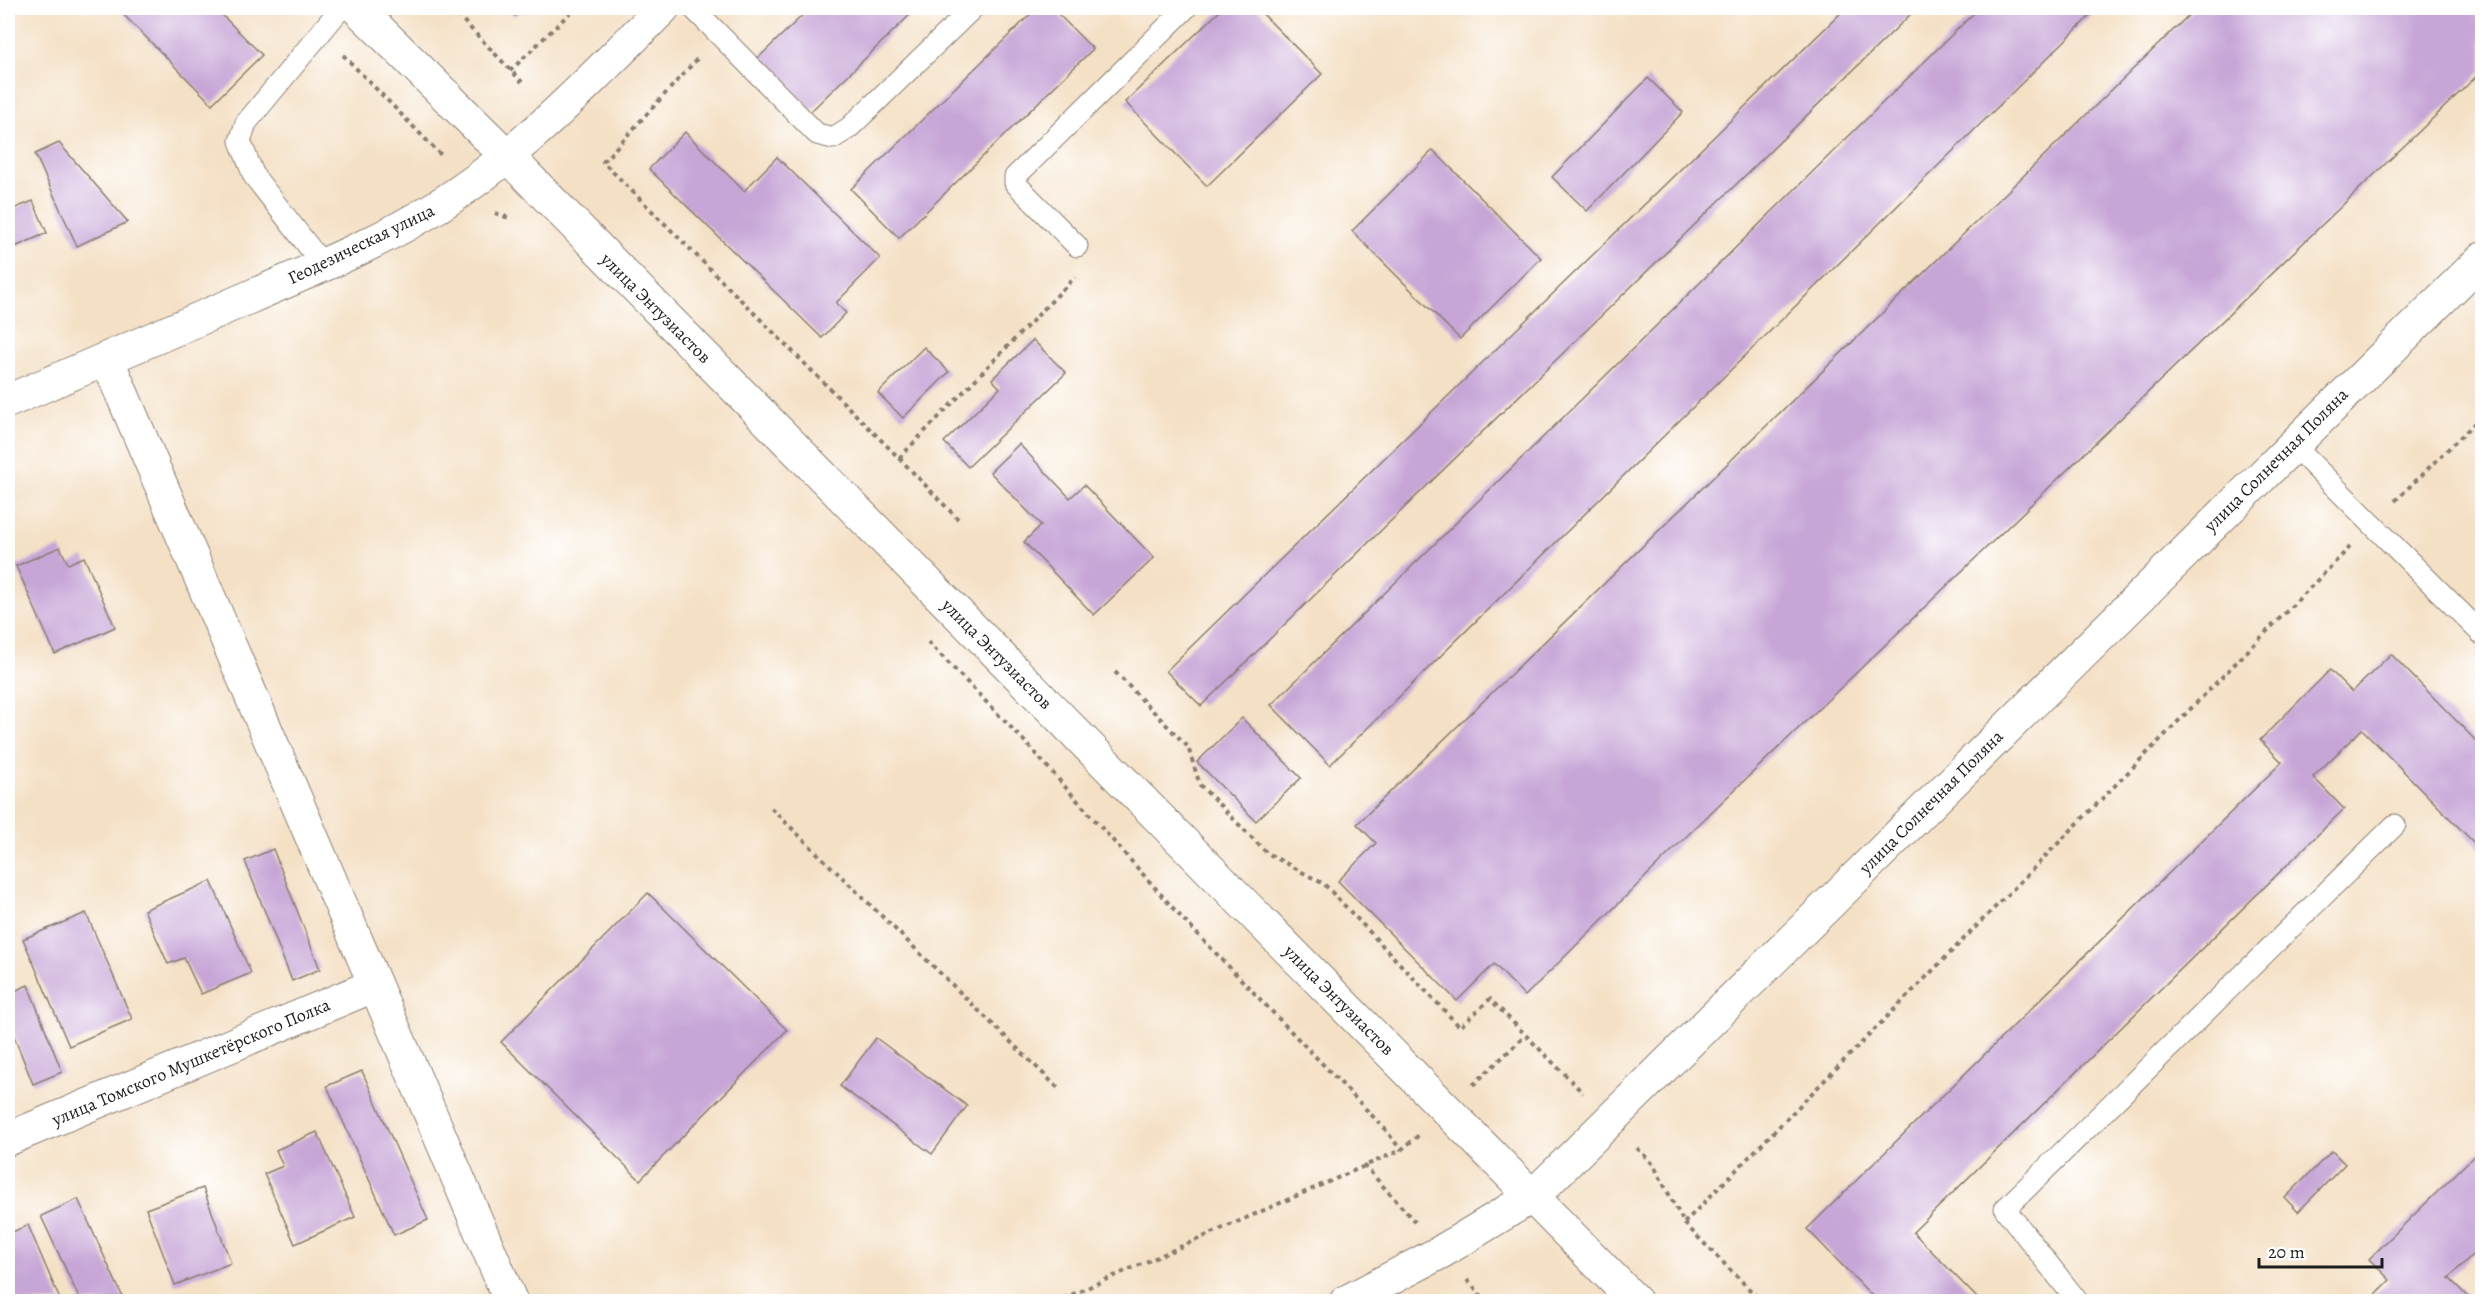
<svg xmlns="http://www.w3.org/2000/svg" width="2490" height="1309" viewBox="0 0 2490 1309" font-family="Alegreya,serif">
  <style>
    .building { fill: #c7a6d7 }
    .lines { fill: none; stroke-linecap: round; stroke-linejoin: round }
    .service-casing { stroke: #887e70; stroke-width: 23 }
    .minor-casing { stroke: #887e70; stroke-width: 35 }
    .tertiary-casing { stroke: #887e70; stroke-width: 35 }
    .path { stroke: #887e70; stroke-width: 4; stroke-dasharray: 4.5 4.5; stroke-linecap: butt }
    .service { stroke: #fff; stroke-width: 21 }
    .minor { stroke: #fff; stroke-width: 33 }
    .tertiary { stroke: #fff; stroke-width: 33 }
    .labels { text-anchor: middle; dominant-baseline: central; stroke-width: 5; stroke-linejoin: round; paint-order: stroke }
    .street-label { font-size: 18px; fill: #1c1c1c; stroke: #fff }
  </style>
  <rect width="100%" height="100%" fill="#fff"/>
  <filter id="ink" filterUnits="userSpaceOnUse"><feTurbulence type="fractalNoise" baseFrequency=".0167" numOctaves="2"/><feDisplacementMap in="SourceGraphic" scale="12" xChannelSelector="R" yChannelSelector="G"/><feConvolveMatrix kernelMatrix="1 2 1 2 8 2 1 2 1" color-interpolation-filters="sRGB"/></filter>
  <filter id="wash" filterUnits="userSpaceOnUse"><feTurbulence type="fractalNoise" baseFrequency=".008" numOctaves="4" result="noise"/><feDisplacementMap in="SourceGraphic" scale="24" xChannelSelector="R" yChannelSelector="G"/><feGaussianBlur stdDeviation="1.35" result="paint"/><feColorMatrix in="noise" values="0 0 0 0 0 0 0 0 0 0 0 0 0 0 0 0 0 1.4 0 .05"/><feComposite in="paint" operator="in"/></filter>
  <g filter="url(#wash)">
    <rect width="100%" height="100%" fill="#f4e0c5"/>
    <g id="blocks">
      <!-- building -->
      <g class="building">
        <path d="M125 8H215L262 55 212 104 121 12Z"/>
        <path d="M506 8H525L515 16Z"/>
        <path d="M810 8H917L808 114 756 60Z"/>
        <path d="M1037 8H1052L1093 49 899 238 851 189Z"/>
        <path d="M1223 8H1257L1322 74 1207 186 1125 102Z"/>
        <path d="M1846 8H1917L1201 706 1166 671Z"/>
        <path d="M1979 8H2098L1330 765 1271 705Z"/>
        <path d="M2196 8H2482V71L1699 824 1525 996 1494 964 1457 1001 1338 881 1376 843 1357 824Z"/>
        <path d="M1648 78 1683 112 1587 211 1552 177Z"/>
        <path d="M685 132 744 191 777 157 880 258 836 303 846 313 822 338 649 169Z"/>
        <path d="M59 143 128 222 77 246 35 154Z"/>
        <path d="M1433 150 1541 258 1460 339 1352 231Z"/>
        <path d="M33 201 47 233 8 250V211Z"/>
        <path d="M1033 340 1066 373 968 467 944 442 1000 388 992 379Z"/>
        <path d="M924 347 949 372 903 418 878 393Z"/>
        <path d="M1019 444 1070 498 1084 485 1154 558 1094 615 1024 542 1041 525 990 472Z"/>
        <path d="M60 547 68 564 84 557 115 627 55 654 16 566Z"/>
        <path d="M2391 654 2482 747V851L2362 729 2313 777 2344 809 1913 1232 1981 1302H1878L1807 1229 2282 762 2260 740 2330 670 2352 692Z"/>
        <path d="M1242 718 1301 778 1256 821 1197 762Z"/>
        <path d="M273 849 320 969 292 981 245 861Z"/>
        <path d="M211 881 251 973 201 994 184 958 168 964 144 910Z"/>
        <path d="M648 893 787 1030 640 1180 501 1042Z"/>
        <path d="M86 913 132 1019 69 1046 23 939Z"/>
        <path d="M28 985 62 1072 33 1084 8 1021V994Z"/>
        <path d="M876 1038 967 1106 932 1154 840 1086Z"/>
        <path d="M362 1071 428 1220 394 1235 327 1086Z"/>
        <path d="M317 1132 355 1217 295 1244 264 1174 283 1166 276 1150Z"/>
        <path d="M2482 1148V1245L2449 1278 2473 1302H2368L2390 1280 2369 1259Z"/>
        <path d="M2332 1151 2345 1164 2298 1212 2285 1198Z"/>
        <path d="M203 1188 231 1263 175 1285 146 1209Z"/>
        <path d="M78 1199 125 1302H81L41 1216Z"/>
        <path d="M28 1225 61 1302H8V1234Z"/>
      </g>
    </g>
  </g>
  <g filter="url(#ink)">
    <use href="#blocks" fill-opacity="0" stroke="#887e70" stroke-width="1.5"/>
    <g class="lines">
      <defs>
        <g id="service">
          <path d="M693 8 817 134 833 138 849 128 973 8"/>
          <path d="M1077 246 1015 183V177L1186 8"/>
          <path d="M323 265 254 176 240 141 246 123 341 8"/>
          <path d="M2292 444 2482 634"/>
          <path d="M2078 1302 2005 1209 2395 825"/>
        </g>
        <g id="minor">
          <path d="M107 359 511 1302"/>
          <path d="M8 401C88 367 169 332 250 297 314 269 379 243 438 206 523 153 593 77 663 8"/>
          <path d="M8 1139 375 985"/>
        </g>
        <g id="tertiary">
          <path d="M357 8 506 155 1636 1302"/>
          <path d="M1346 1302 1441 1252 1534 1195 2482 259"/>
        </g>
      </defs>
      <!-- service casing -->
      <use href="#service" class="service-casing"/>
      <!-- minor casing -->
      <use href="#minor" class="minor-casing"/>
      <!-- tertiary casing -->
      <use href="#tertiary" class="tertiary-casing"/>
      <!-- path -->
      <g class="path">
        <path d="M451 8 522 82"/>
        <path d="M343 55 443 157"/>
        <path d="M697 59 603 162 899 458 1075 277"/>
        <path d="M510 71 575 8"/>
        <path d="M495 213 512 219"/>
        <path d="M899 458 958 519"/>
        <path d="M2395 501 2482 416"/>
        <path d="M928 642 1027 744 1181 917 1385 1129 1401 1150"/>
        <path d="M1115 672 1188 747 1200 785 1267 853 1324 884 1460 1027 1490 999 1583 1093"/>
        <path d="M771 808 1059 1089"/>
        <path d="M1473 1085 1525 1036"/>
        <path d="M1637 1148 1653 1164 1684 1223 1762 1302"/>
        <path d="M1364 1165 1416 1223"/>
        <path d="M1684 1223 2350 547"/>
        <path d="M1467 1280 1487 1302"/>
        <path d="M1055 1302 1401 1150 1419 1135"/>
      </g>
      <!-- service -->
      <use href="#service" class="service"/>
      <!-- minor -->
      <use href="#minor" class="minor"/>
      <!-- tertiary -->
      <use href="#tertiary" class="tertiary"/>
    </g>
  </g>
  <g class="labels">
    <!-- street labels -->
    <g class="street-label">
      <text transform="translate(361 244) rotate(-26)">Геодезическая улица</text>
      <text transform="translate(656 308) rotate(45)">улица Энтузиастов</text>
      <text transform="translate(2276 460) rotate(-45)">улица Солнечная Поляна</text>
      <text transform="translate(997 654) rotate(45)">улица Энтузиастов</text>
      <text transform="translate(1931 802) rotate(-45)">улица Солнечная Поляна</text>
      <text transform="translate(1339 1000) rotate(45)">улица Энтузиастов</text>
      <text transform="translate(191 1062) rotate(-23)">улица Томского Мушкетёрского Полка</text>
    </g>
  </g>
  <!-- margin -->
  <rect width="2490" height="1309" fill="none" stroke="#fff" stroke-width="30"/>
  <!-- scale -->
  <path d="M2259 1258v9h123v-9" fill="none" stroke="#1c1c1c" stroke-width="3"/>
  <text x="2268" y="1258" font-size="18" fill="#1c1c1c" stroke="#ffffff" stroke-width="4.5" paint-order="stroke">20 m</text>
</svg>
